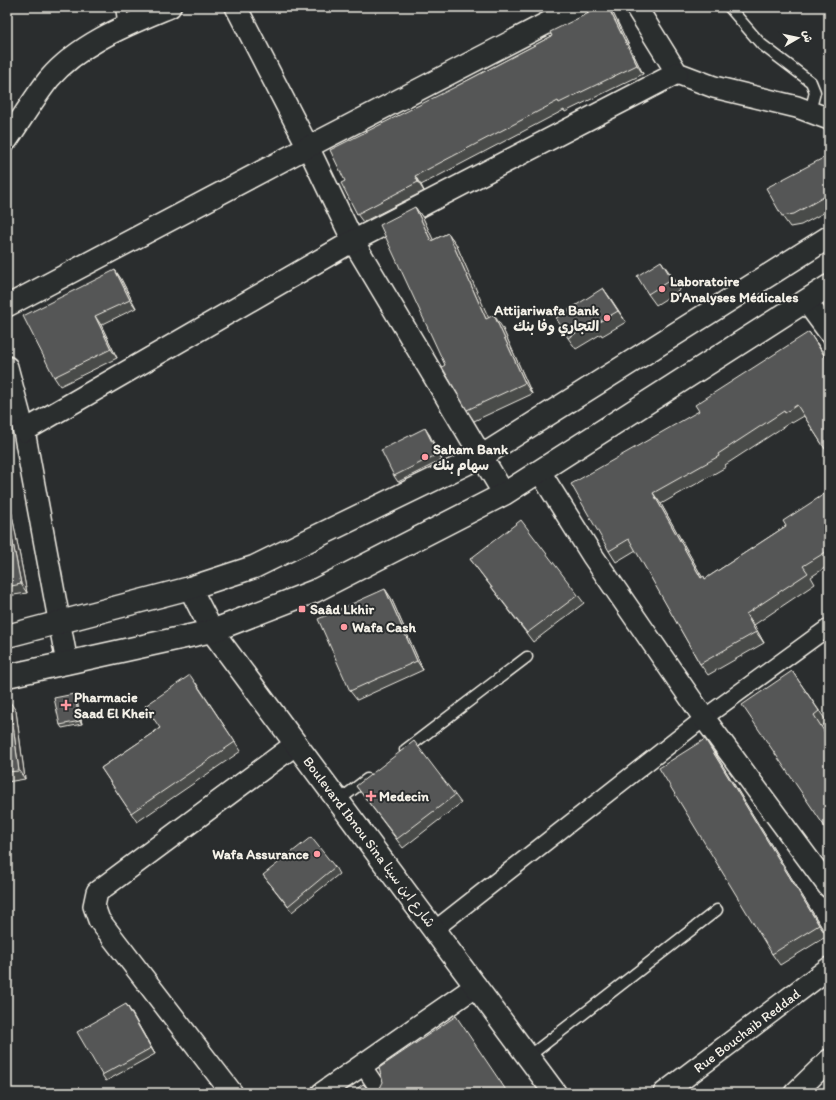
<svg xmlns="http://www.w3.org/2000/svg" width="836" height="1100" viewBox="0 0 836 1100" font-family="Itim,'Playpen Sans Arabic',sans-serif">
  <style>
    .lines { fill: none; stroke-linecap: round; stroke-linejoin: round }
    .service-casing { stroke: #f4f1e8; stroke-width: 13 }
    .pedestrian-casing { stroke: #f4f1e8; stroke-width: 19 }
    .minor-casing { stroke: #f4f1e8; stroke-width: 24 }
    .secondary-casing { stroke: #f4f1e8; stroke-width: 25 }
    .service { stroke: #2a2d2e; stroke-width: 10 }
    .pedestrian { stroke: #2a2d2e; stroke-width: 16 }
    .minor { stroke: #2a2d2e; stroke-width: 21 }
    .secondary { stroke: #2a2d2e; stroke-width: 22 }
    .wall { fill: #494b4a; stroke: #f4f1e8 }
    .shaded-wall { fill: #3c3d3c; stroke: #f4f1e8 }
    .building { fill: #555756; stroke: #f4f1e8 }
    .poi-dot { fill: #ff9aa2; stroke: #2a2d2e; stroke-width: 1.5 }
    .labels { text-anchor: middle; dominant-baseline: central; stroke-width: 4; stroke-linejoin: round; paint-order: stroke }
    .poi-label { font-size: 14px; font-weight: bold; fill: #f4f1e8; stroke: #2a2d2e; text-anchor: start }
    .street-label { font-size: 14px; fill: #f4f1e8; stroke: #2a2d2e }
  </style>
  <rect width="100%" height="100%" fill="#2a2d2e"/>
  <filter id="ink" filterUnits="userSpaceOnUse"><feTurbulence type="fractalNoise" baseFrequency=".025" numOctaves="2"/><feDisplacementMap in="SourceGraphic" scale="8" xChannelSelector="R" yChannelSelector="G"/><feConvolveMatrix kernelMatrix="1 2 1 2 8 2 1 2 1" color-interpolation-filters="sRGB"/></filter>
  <g filter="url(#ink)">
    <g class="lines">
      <defs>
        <g id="service">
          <path d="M121 7 124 27"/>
          <path d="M729 7 761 44 811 82 815 92 810 112"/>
          <path d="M405 750 527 657"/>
          <path d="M338 801 367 779"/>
          <path d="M528 1057 717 910"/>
        </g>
        <g id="pedestrian">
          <path d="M434 930 704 718 829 627"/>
          <path d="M363 1066 381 1093"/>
        </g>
        <g id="minor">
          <path d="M236 7 308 147 353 241 504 494"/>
          <path d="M636 7 677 73 714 87 797 107 829 119"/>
          <path d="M7 140C21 120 34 98 49 79 80 43 127 25 170 7"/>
          <path d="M806 301 829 332"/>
          <path d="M7 306 308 147 578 7"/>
          <path d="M7 367 24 431 67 663"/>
          <path d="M24 431 353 241 677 73"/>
          <path d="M540 472 592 555 704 718 829 887"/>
          <path d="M232 1093 99 920 94 906 97 892 296 744"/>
          <path d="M322 1093 476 986"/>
          <path d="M664 1093 829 968"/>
          <path d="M795 1093 829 1060"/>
        </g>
        <g id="secondary">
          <path d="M190 588 212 631 555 1093"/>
          <path d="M7 636 190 588 254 567 299 545 482 456 829 237"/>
          <path d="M7 676 212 631 315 591 504 494 829 286"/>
        </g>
      </defs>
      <!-- service casing -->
      <use href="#service" class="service-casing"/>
      <!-- pedestrian casing -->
      <use href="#pedestrian" class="pedestrian-casing"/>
      <!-- minor casing -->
      <use href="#minor" class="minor-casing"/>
      <!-- secondary casing -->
      <use href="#secondary" class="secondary-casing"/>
      <!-- service -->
      <use href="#service" class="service"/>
      <!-- pedestrian -->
      <use href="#pedestrian" class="pedestrian"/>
      <!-- minor -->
      <use href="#minor" class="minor"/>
      <!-- secondary -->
      <use href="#secondary" class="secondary"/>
    </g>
    <!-- wall -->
    <g class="wall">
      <path d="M601 7H609L613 13 643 74 565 112 564 110 421 185 424 191 363 222 357 214 345 181 457 86 552 36Z"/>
      <path d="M829 155V210L801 225 790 227 782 216Z"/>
      <path d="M415 207 423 218 433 240 448 233 456 244 488 318 502 327 532 394 474 421 467 410 445 365Z"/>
      <path d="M115 270 121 279 136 308 101 325 117 358 60 386 54 377Z"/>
      <path d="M669 272 680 290 656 305 648 294Z"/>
      <path d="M603 288 626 322 602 336 601 334 576 349 568 338Z"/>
      <path d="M817 343 829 362V455L804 416 792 423 791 422 725 465 726 467 661 504 702 577 705 579 786 526 829 491V565L811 577 815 584 754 625 764 643 708 675 700 664 636 550 616 562 609 551 699 411Z"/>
      <path d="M429 434 442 460 398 482 394 476Z"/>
      <path d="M7 489 27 593 7 596Z"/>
      <path d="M470 559 578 595 584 603 533 642Z"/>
      <path d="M385 589 391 598 423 670 357 700 350 691Z"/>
      <path d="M792 671 827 722 821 727 829 833Z"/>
      <path d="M196 683 241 751 137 822 101 768 160 728Z"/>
      <path d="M74 694 76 697 82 724 62 728 60 725Z"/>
      <path d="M7 703 16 711 25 779 7 782Z"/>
      <path d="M713 750 827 936 780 965 772 954Z"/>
      <path d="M356 786 455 795 461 803 403 848Z"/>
      <path d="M335 867 339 874 292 912 263 875Z"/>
      <path d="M130 1010 155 1054 106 1081 102 1075Z"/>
    </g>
    <!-- shaded-wall -->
    <g class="shaded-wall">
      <path d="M608 7 613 13 643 74 637 65Z"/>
      <path d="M415 176 421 185 424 191 418 182Z"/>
      <path d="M415 207 423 218 439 252 431 241Z"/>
      <path d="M448 233 456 244 494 330 486 319Z"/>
      <path d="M661 261 669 272 680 290 672 279Z"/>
      <path d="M115 270 121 279 136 308 130 300Z"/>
      <path d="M603 288 611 299 626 322 618 311Z"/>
      <path d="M494 315 502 327 532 394 525 383Z"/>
      <path d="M95 316 101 325 117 358 111 349Z"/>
      <path d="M809 332 829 362V363Z"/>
      <path d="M425 428 429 434 442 460 438 454Z"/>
      <path d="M7 489 27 593 21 584 7 512Z"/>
      <path d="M653 493 661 504 709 589 701 578Z"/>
      <path d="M385 589 391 598 423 670 417 661Z"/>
      <path d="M746 614 754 625 764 643 756 632Z"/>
      <path d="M74 694 76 697 82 724 80 721Z"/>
      <path d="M10 702 16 711 25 779 19 771Z"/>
      <path d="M705 739 713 750 827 936 819 925Z"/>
      <path d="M126 1004 130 1010 155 1054 151 1048Z"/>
    </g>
    <!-- building -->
    <g class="building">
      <path d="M601 7H608L637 65 559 103 558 101 415 176 418 182 357 214 341 183 345 181 330 150 457 86 552 36 550 32Z"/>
      <path d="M829 155V194L794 214 782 216 766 188Z"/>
      <path d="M415 207 431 241 448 233 486 319 494 315 525 383 467 410 442 367 445 365 380 225Z"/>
      <path d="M661 261 672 279 648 294 637 276Z"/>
      <path d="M115 270 130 300 95 316 111 349 54 377 23 316Z"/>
      <path d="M603 288 618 311 594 325 593 323 568 338 556 318Z"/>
      <path d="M809 332 829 363V455L797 405 785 413 784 411 718 454 719 456 653 493 701 578 704 576 705 579 786 526 783 521 829 491V550L803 566 808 573 746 614 756 632 700 664 629 539 609 551 571 484 699 411 695 405Z"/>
      <path d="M425 428 438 454 394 476 381 450Z"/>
      <path d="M7 512 21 584 7 587Z"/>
      <path d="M521 520 578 595 527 633 470 559Z"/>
      <path d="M385 589 417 661 350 691 318 619Z"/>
      <path d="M792 671 819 711 814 715 829 739V833L742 705Z"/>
      <path d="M190 675 235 742 131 813 101 768 160 728 145 706Z"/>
      <path d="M74 694 80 721 60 725 54 698Z"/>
      <path d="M10 702 19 771 7 772V703Z"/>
      <path d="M705 739 819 925 772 954 659 768Z"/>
      <path d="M414 741 455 795 397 839 356 786Z"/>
      <path d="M311 837 335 867 288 906 263 875Z"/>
      <path d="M126 1004 151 1048 102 1075 77 1032Z"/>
      <path d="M456 1016 508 1093H351L363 1084 369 1090H379L383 1082 379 1068Z"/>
      <path d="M187 1090 189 1093H183Z"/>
    </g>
  </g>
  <!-- markers -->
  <g class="poi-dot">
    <circle cx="662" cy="289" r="4"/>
    <circle cx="607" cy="318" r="4"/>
    <circle cx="425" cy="457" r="4"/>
    <rect x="298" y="605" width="8" height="8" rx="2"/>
    <circle cx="344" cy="627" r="4"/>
    <path d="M64 699h4v4h4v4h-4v4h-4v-4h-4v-4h4z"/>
    <path d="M369 790h4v4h4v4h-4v4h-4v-4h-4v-4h4z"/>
    <circle cx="317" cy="854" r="4"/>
  </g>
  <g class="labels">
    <!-- poi labels -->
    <g class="poi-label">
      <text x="670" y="281">Laboratoire<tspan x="670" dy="16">D'Analyses Médicales</tspan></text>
      <text x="599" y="310" text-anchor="end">Attijariwafa Bank<tspan x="599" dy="16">التجاري وفا بنك</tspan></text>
      <text x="433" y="449">Saham Bank<tspan x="433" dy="16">سهام بنك</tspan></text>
      <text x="310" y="609">Saâd Lkhir</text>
      <text x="352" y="627">Wafa Cash</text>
      <text x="74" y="697">Pharmacie<tspan x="74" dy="16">Saad El Kheir</tspan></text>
      <text x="379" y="796">Medecin</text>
      <text x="309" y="854" text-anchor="end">Wafa Assurance</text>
    </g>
    <!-- street labels -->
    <g class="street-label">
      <text transform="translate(369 842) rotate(53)">Boulevard Ibnou Sina شارع ابن سينا</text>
      <text transform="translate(747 1031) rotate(-37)">Rue Bouchaib Reddad</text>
    </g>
  </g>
  <!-- margin -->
  <rect width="836" height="1100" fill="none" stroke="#2a2d2e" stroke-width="24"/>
  <rect x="12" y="12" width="812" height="1076" fill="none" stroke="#f4f1e8" stroke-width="1.5" filter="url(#ink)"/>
  <!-- north arrow -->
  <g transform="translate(798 38) rotate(81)" stroke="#2a2d2e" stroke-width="3" paint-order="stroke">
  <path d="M0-3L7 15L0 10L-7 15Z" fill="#f4f1e8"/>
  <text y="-6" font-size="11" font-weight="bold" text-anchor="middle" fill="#f4f1e8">ش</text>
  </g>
</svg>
